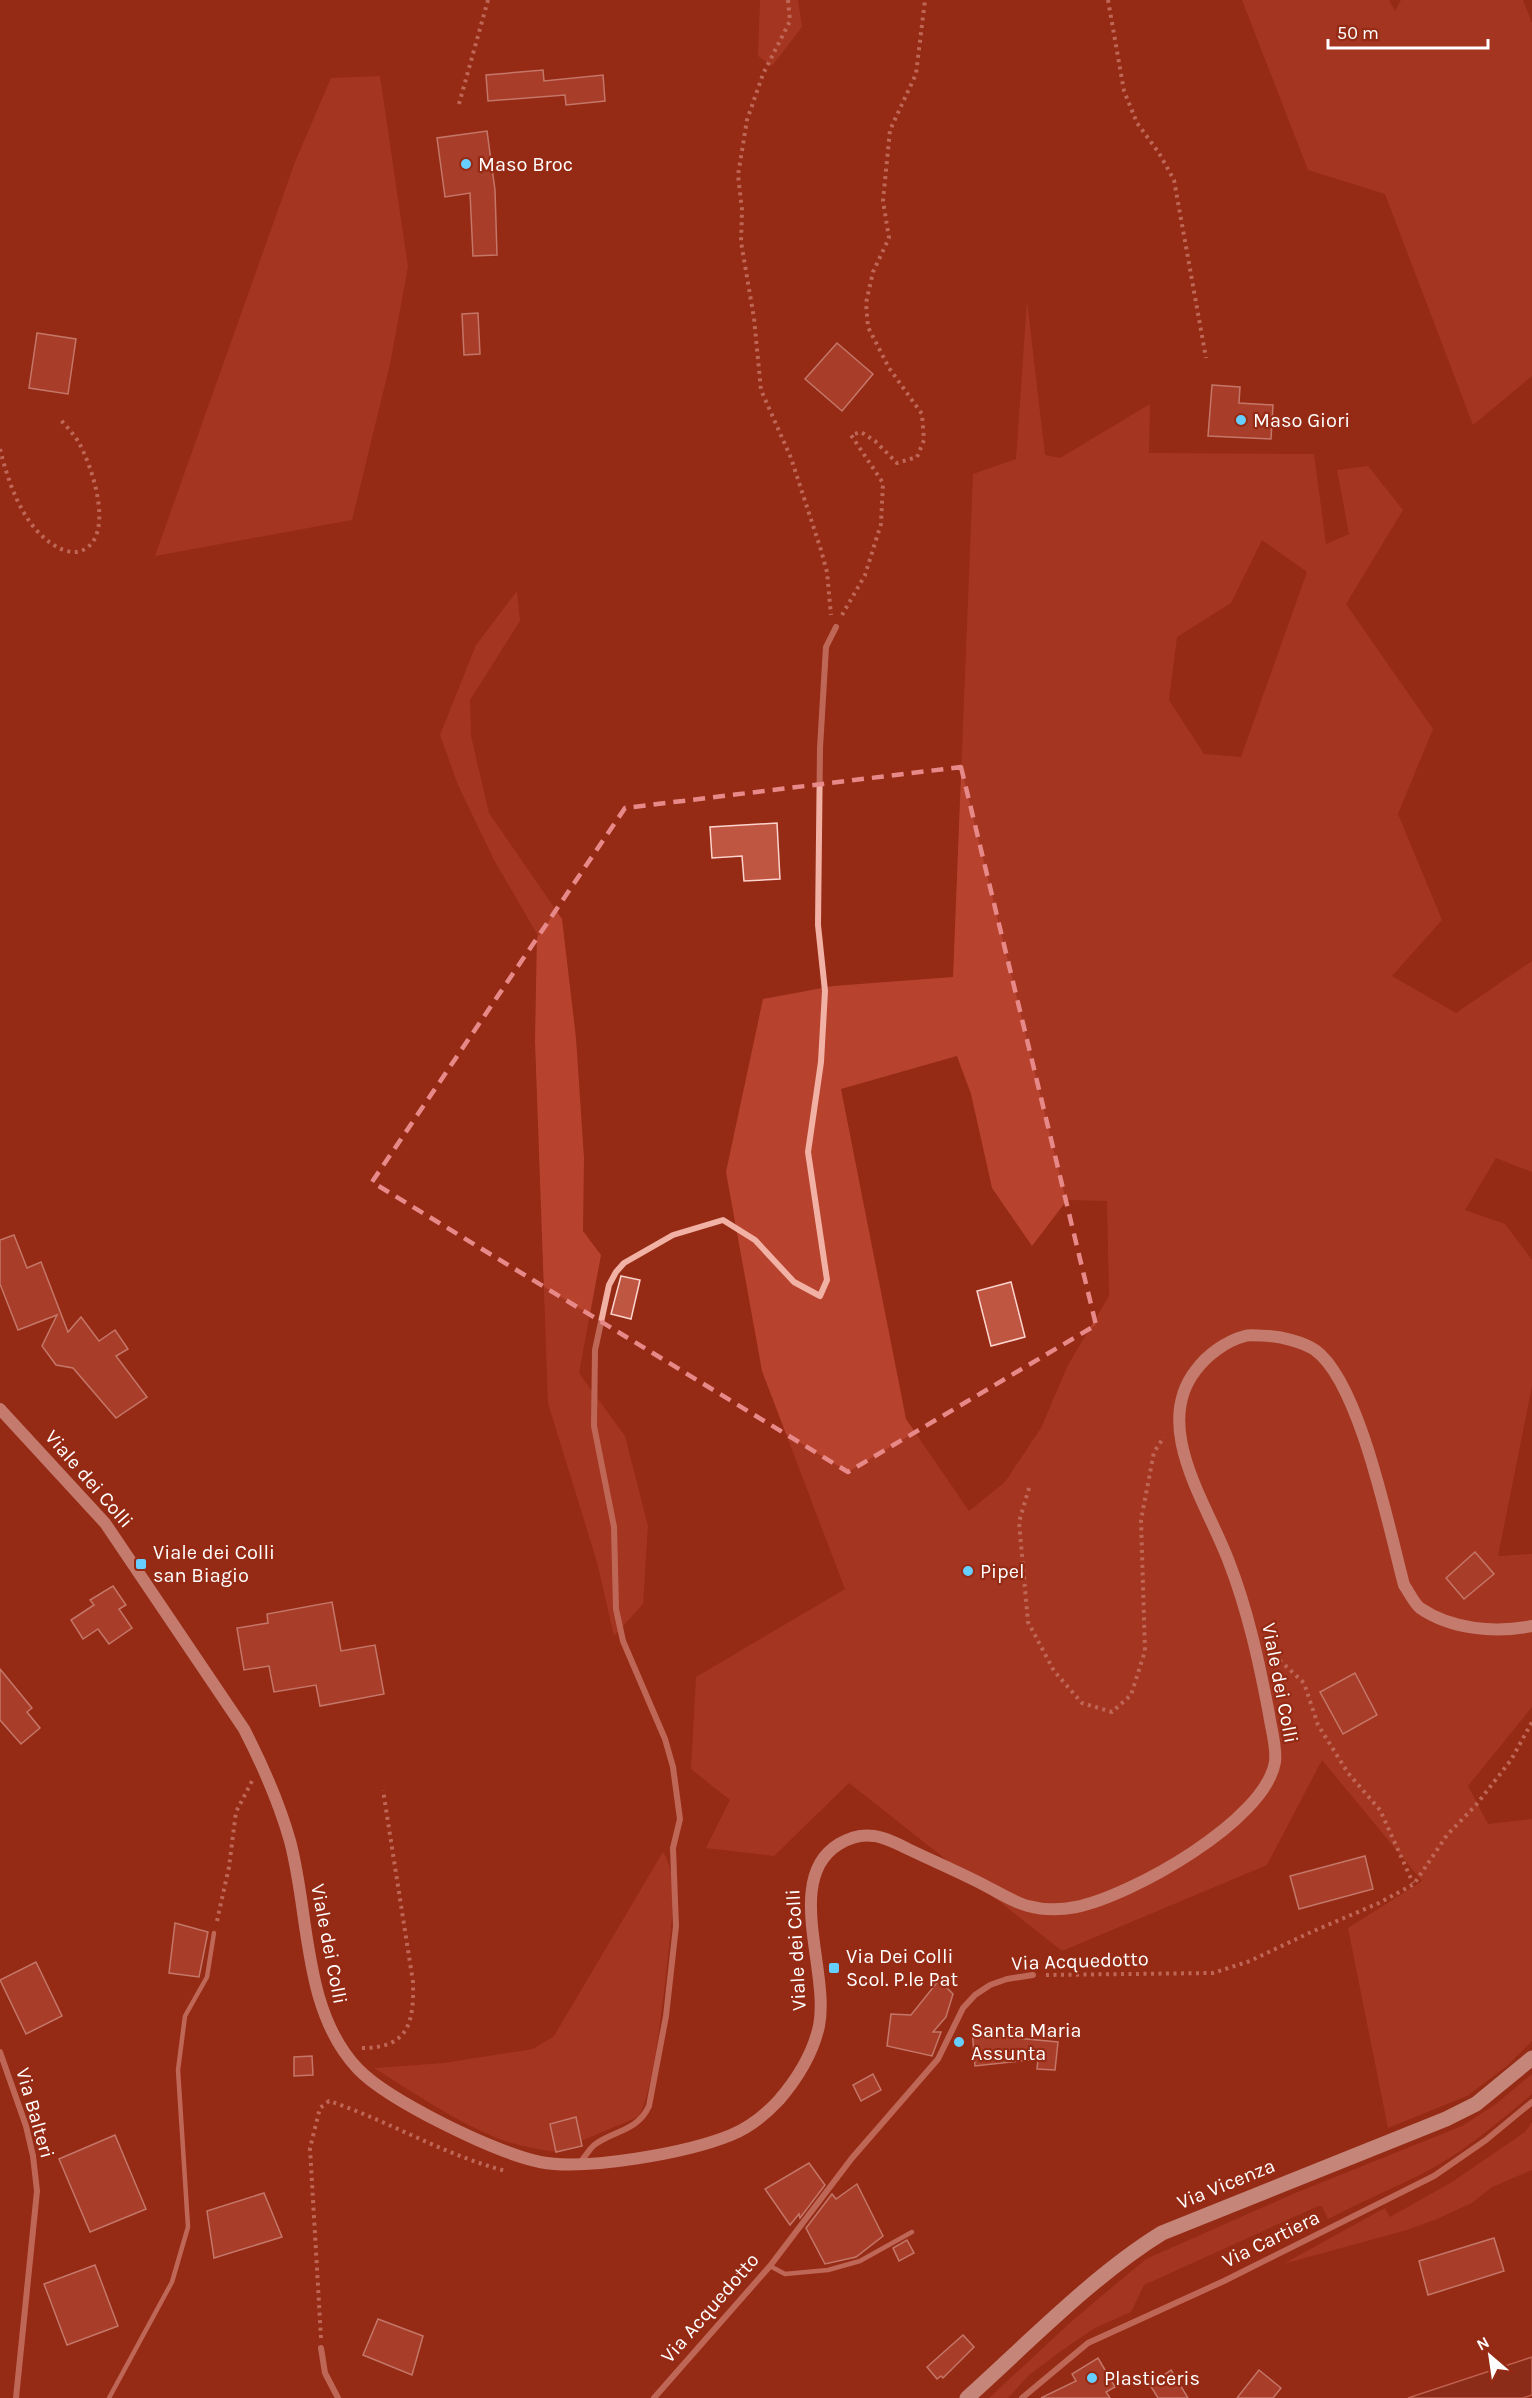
<svg xmlns="http://www.w3.org/2000/svg" width="1532" height="2398" viewBox="0 0 1532 2398" font-family="Karla,sans-serif">
  <style>
    .green { fill: #b7432f; fill-rule: evenodd }
    .water { fill: #7e2f1e; stroke: #f4a498; stroke-width: 1.5 }
    .building { fill: #be5642; stroke: #fcd4cd; stroke-width: 1.5 }
    .lines { fill: none; stroke-linecap: round; stroke-linejoin: round }
    .path { stroke: #f1b1a5; stroke-width: 4; stroke-dasharray: 3 4.5; stroke-linecap: butt }
    .service { stroke: #f1b1a5; stroke-width: 4.5 }
    .minor { stroke: #f1b1a5; stroke-width: 6 }
    .secondary { stroke: #fcdbd4; stroke-width: 12 }
    .primary { stroke: #fff3f0; stroke-width: 15 }
    .marked { fill: none; stroke: #e88989; stroke-width: 4.5; stroke-dasharray: 12 8; stroke-linejoin: round }
    .poi-dot { fill: #66cfff; stroke: #952a15; stroke-width: 2 }
    .labels { text-anchor: middle; dominant-baseline: central; stroke-width: 4.5; stroke-linejoin: round; paint-order: stroke }
    .poi-label { font-size: 20px; fill: #fff; stroke: #952a15; text-anchor: start }
    .street-label { font-size: 20px; fill: #fff; stroke: #952a15 }
  </style>
  <rect width="100%" height="100%" fill="#952a15"/>
  <!-- green -->
  <g class="green">
    <path d="M760 0H798L802 27 772 66 758 56Z"/>
    <path d="M1242 0H1389L1395 11 1401 0H1523L1532 23V376L1473 425 1385 194 1308 170Z"/>
    <path d="M380 76 408 267 390 364 352 520 155 556 295 162 331 78Z"/>
    <path d="M1027 301 1045 455 1060 458 1150 404 1149 453 1314 454 1326 544 1349 534 1337 470 1368 466 1403 510 1346 604 1433 729 1398 814 1442 920 1392 976 1456 1013 1532 961V1172L1496 1158 1465 1210 1505 1224 1532 1260V1386L1498 1556 1532 1554V1707L1468 1786 1488 1824 1532 1819V2041L1507 2066 1467 2096 1388 2128 1348 1928 1422 1881 1322 1760 1267 1865 1062 1951 849 1783 774 1856 706 1848 730 1800 691 1769 696 1677 845 1589 762 1371 726 1172 763 999 833 986 953 977 973 474 1016 459ZM1262 540 1307 572 1241 757 1204 754 1169 700 1177 637 1231 603ZM957 1056 971 1094 992 1188 1032 1246 1067 1200 1107 1201 1109 1296 1068 1365 1041 1428 1005 1482 969 1511 906 1419 841 1089Z"/>
    <path d="M517 591 520 621 470 700 471 736 489 813 562 919 576 1038 584 1158 583 1231 601 1255 579 1373 625 1436 648 1526 643 1604 614 1636 597 1562 548 1403 535 1041 537 934 494 860 458 785 440 735 476 645Z"/>
    <path d="M663 1852C676 1871 673 1906 671 1929 667 1963 655 2096 638 2117L581 2141 575 2117 550 2124 556 2152C534 2148 512 2145 492 2136 451 2118 412 2092 374 2068L444 2063 533 2049 554 2036Z"/>
    <path d="M1532 2074V2094C1498 2123 1460 2155 1420 2175 1389 2190 1359 2203 1328 2219L1322 2206H1318L1144 2285 1131 2312 1095 2328 1061 2351 1029 2375 1008 2398H989L1072 2321 1146 2259 1293 2194 1462 2126 1496 2104Z"/>
    <path d="M1532 2122V2170L1492 2187 1472 2203 1437 2219 1407 2230 1283 2264 1385 2208 1390 2217 1452 2182 1525 2132Z"/>
  </g>
  <!-- water -->
  <path class="water" d="M1532 2357V2395L1523 2398H1408Z"/>
  <!-- building -->
  <g class="building">
    <path d="M543 70 544 81 603 75 605 101 566 105 565 95 488 101 486 75Z"/>
    <path d="M487 131 495 190 497 255 473 256 470 193 445 197 437 138Z"/>
    <path d="M478 313 480 354 464 355 462 314Z"/>
    <path d="M37 333 76 339 68 394 29 388Z"/>
    <path d="M837 343 873 374 842 411 805 379Z"/>
    <path d="M1212 385 1240 387 1239 403 1273 405 1271 439 1208 436Z"/>
    <path d="M777 823 780 879 744 881 742 856 712 858 710 827Z"/>
    <path d="M14 1235 27 1268 41 1262 68 1332 81 1317 99 1341 115 1330 128 1349 116 1356 147 1397 116 1418 73 1368 56 1365 42 1346 57 1315 18 1330 0 1284V1240Z"/>
    <path d="M621 1276 640 1280 631 1319 611 1314Z"/>
    <path d="M1011 1282 1025 1337 991 1346 977 1291Z"/>
    <path d="M1475 1552 1494 1574 1464 1599 1446 1578Z"/>
    <path d="M113 1586 126 1605 119 1609 132 1628 109 1644 98 1629 83 1639 71 1620 94 1605 90 1600Z"/>
    <path d="M332 1602 341 1651 375 1645 384 1694 320 1706 316 1685 274 1692 269 1666 244 1670 237 1628 268 1623 267 1614Z"/>
    <path d="M0 1669 32 1708 27 1712 40 1728 21 1744 0 1720Z"/>
    <path d="M1355 1673 1377 1715 1343 1734 1320 1692Z"/>
    <path d="M1365 1856 1373 1889 1299 1909 1290 1876Z"/>
    <path d="M175 1923 208 1932 199 1977 169 1973Z"/>
    <path d="M36 1962 62 2016 26 2034 0 1980Z"/>
    <path d="M939 1980 953 1994 946 2017 933 2032H941L932 2056 887 2046 891 2014 911 2015Z"/>
    <path d="M1014 2026 1015 2038 1058 2042 1055 2070 1037 2069 1038 2059 975 2066 972 2029Z"/>
    <path d="M312 2056 313 2075 294 2076V2057Z"/>
    <path d="M873 2074 881 2090 861 2101 853 2085Z"/>
    <path d="M576 2117 582 2146 556 2152 550 2124Z"/>
    <path d="M115 2135 146 2209 90 2232 59 2159Z"/>
    <path d="M809 2163 825 2185 800 2218 799 2214 790 2225 765 2189Z"/>
    <path d="M857 2184 883 2236 856 2257 825 2264 806 2228 832 2194 836 2199Z"/>
    <path d="M264 2193 282 2237 214 2258 207 2211Z"/>
    <path d="M1494 2238 1504 2271 1428 2295 1419 2261Z"/>
    <path d="M907 2240 914 2253 899 2261 893 2248Z"/>
    <path d="M95 2265 118 2326 67 2345 44 2284Z"/>
    <path d="M378 2319 423 2336 412 2375 363 2355Z"/>
    <path d="M963 2335 974 2347 943 2378 941 2376 937 2379 927 2367Z"/>
    <path d="M1098 2358 1115 2387 1106 2392 1110 2398H1041L1076 2381 1072 2374Z"/>
    <path d="M1171 2370 1188 2398H1158L1150 2385Z"/>
    <path d="M1259 2370 1281 2388 1273 2398H1237Z"/>
  </g>
  <g class="lines">
    <!-- path -->
    <g class="path">
      <path d="M788 0 790 21 763 74 747 120 738 175 742 210 741 242 754 318 761 390 791 458 821 550 827 572 831 615"/>
      <path d="M1108 0 1124 91 1137 123 1159 153 1174 180 1206 358"/>
      <path d="M459 104 488 0"/>
      <path d="M0 449C9 485 24 530 59 548 67 552 77 554 85 549 114 532 92 466 79 443 74 434 66 426 59 418"/>
      <path d="M842 615 865 575 881 524 883 483 851 435 861 432 875 441 897 463 917 457 924 440 922 414 889 368 868 327 866 303 873 272 889 238 883 201 890 130 916 74 925 0"/>
      <path d="M1029 1488 1019 1522 1028 1622 1054 1671 1082 1703 1112 1712 1131 1695 1145 1651 1141 1520 1154 1452 1164 1437"/>
      <path d="M1274 1655 1304 1683 1318 1725 1348 1773 1380 1810 1413 1883"/>
      <path d="M217 1921 229 1867 236 1812 252 1781"/>
      <path d="M1046 1975 1213 1973 1250 1961 1309 1933 1379 1903 1414 1884 1447 1835 1476 1805 1511 1760 1532 1722"/>
      <path d="M362 2048C409 2048 414 2022 413 1982L383 1790"/>
      <path d="M321 2338 310 2148 320 2108 329 2101C389 2121 444 2155 506 2171"/>
    </g>
    <!-- service -->
    <g class="service">
      <path d="M770 2266 785 2274 828 2270 860 2261 912 2232"/>
      <path d="M109 2398 172 2282 188 2227 178 2070 185 2016 207 1977 214 1933"/>
    </g>
    <!-- minor -->
    <g class="minor">
      <path d="M0 2052 26 2126 33 2156 37 2191 16 2398"/>
      <path d="M579 2165C584 2158 590 2147 597 2143 617 2130 638 2130 649 2106L666 2016 676 1926 673 1848 680 1819 673 1767 665 1739 623 1641 616 1609 614 1527 594 1426 595 1350 609 1285 616 1272 624 1263 673 1235 723 1220 755 1240 794 1282 820 1296 827 1280 808 1152 821 1062 825 991 818 925 820 748 826 647 836 627"/>
      <path d="M321 2348 325 2373 338 2398"/>
      <path d="M654 2398 770 2266 852 2158 938 2059 963 2008 975 1995 990 1985 1007 1979 1033 1975"/>
      <path d="M1022 2398 1088 2343 1224 2281 1434 2176 1486 2140 1532 2102"/>
    </g>
    <!-- secondary -->
    <path class="secondary" d="M0 1409 105 1523 244 1729C262 1764 279 1802 290 1841 310 1915 302 2010 358 2069 389 2101 496 2153 540 2162 585 2171 687 2153 731 2135 748 2128 766 2114 779 2100 797 2079 813 2053 819 2026 830 1971 783 1878 839 1844 849 1838 862 1834 874 1836 885 1837 898 1844 908 1849 933 1861 959 1872 984 1885 998 1892 1013 1902 1028 1906 1043 1910 1061 1910 1076 1907 1131 1896 1265 1821 1275 1762 1277 1747 1271 1729 1269 1714 1259 1662 1248 1611 1229 1562 1208 1505 1151 1427 1196 1370 1207 1355 1226 1341 1245 1336 1250 1334 1263 1336 1269 1336 1282 1337 1303 1342 1315 1350 1360 1382 1389 1529 1404 1585 1409 1592 1414 1603 1420 1608 1452 1630 1496 1633 1532 1626"/>
    <!-- primary -->
    <path class="primary" d="M967 2398C1027 2344 1095 2274 1162 2233L1446 2119 1476 2104 1532 2058"/>
  </g>
  <!-- marked area -->
  <path d="M0 0H1532V2398H0ZM961 767 1096 1325 848 1472 372 1182 625 808Z" fill="#952a15" fill-opacity=".55" fill-rule="evenodd"/>
  <path class="marked" d="M961 767 1096 1325 848 1472 372 1182 625 808Z"/>
  <!-- markers -->
  <g class="poi-dot">
    <circle cx="466" cy="164" r="6"/>
    <circle cx="1241" cy="420" r="6"/>
    <rect x="135" y="1558" width="12" height="12" rx="3"/>
    <circle cx="968" cy="1571" r="6"/>
    <rect x="828" y="1962" width="12" height="12" rx="3"/>
    <circle cx="959" cy="2042" r="6"/>
    <circle cx="1092" cy="2378" r="6"/>
  </g>
  <g class="labels">
    <!-- poi labels -->
    <g class="poi-label">
      <text x="478" y="164">Maso Broc</text>
      <text x="1253" y="420">Maso Giori</text>
      <text x="153" y="1552">Viale dei Colli<tspan x="153" dy="23">san Biagio</tspan></text>
      <text x="980" y="1571">Pipel</text>
      <text x="846" y="1956">Via Dei Colli<tspan x="846" dy="23">Scol. P.le Pat</tspan></text>
      <text x="971" y="2030">Santa Maria<tspan x="971" dy="23">Assunta</tspan></text>
      <text x="1104" y="2378">Plasticeris</text>
    </g>
    <!-- street labels -->
    <g class="street-label">
      <text transform="translate(89 1479) rotate(49)">Viale dei Colli</text>
      <text transform="translate(1280 1683) rotate(79)">Viale dei Colli</text>
      <text transform="translate(329 1944) rotate(79)">Viale dei Colli</text>
      <text transform="translate(796 1950) rotate(-93)">Viale dei Colli</text>
      <text transform="translate(1080 1961) rotate(-2)">Via Acquedotto</text>
      <text transform="translate(35 2113) rotate(74)">Via Balteri</text>
      <text transform="translate(1226 2184) rotate(-22)">Via Vicenza</text>
      <text transform="translate(1271 2239) rotate(-26)">Via Cartiera</text>
      <text transform="translate(710 2308) rotate(-49)">Via Acquedotto</text>
    </g>
  </g>
  <!-- north arrow -->
  <g transform="translate(1490 2356) rotate(331)" stroke="#952a15" stroke-width="4.5" paint-order="stroke">
  <path d="M0-4.5L10 22L0 15L-10 22Z" fill="#ffffff"/>
  <text y="-9" font-size="16" font-weight="bold" text-anchor="middle" fill="#ffffff">N</text>
  </g>
  <!-- scale -->
  <path d="M1328 39v9h160v-9" fill="none" stroke="#ffffff" stroke-width="3"/>
  <text x="1337" y="39" font-size="18" fill="#ffffff" stroke="#952a15" stroke-width="4.5" paint-order="stroke">50 m</text>
</svg>
